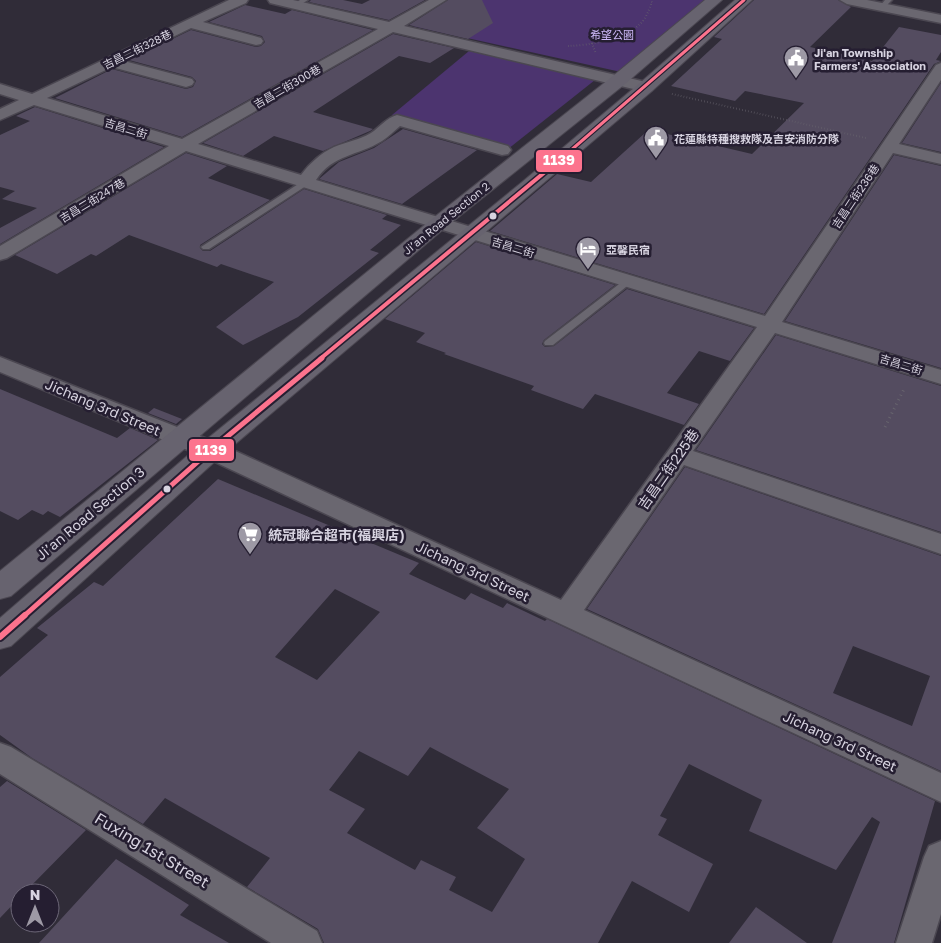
<svg xmlns="http://www.w3.org/2000/svg" width="941" height="943" viewBox="0 0 941 943" font-family="'Golos Text','Noto Sans TC',sans-serif">
  <style>
    .green { fill: #4c346f }
    .building { fill: #544c60; fill-rule: evenodd }
    .lines { fill: none; stroke-linecap: round; stroke-linejoin: round }
    .lane-casing { stroke: #4b4751; stroke-width: 3 }
    .street-casing { stroke: #4b4751; stroke-width: 3 }
    .primary-casing { stroke: #4b4751; stroke-width: 2 }
    .path-far1 { stroke: #67646d; stroke-width: 2; stroke-dasharray: 0.5 2.5; stroke-linecap: butt }
    .path { stroke: #67646d; stroke-width: 3; stroke-dasharray: 1 4; stroke-linecap: butt }
    .lane { fill: #6a6770; fill-rule: evenodd }
    .street { fill: #6a6770; fill-rule: evenodd }
    .primary { fill: #67636f; fill-rule: evenodd }
    .bus-1-far3-casing { stroke: #251e31; stroke-width: 5.5 }
    .bus-1-far2-casing { stroke: #251e31; stroke-width: 7 }
    .bus-1-far1-casing { stroke: #251e31; stroke-width: 9 }
    .bus-1-casing { stroke: #251e31; stroke-width: 10 }
    .bus-1-far3 { stroke: #fc738d; stroke-width: 3 }
    .bus-1-far2 { stroke: #fc738d; stroke-width: 4 }
    .bus-1-far1 { stroke: #fc738d; stroke-width: 5 }
    .bus-1 { stroke: #fc738d; stroke-width: 6 }
    .bus-dot { fill: #d7d3e0; stroke: #251e31; stroke-width: 2 }
    .labels { text-anchor: middle; dominant-baseline: central; stroke-width: 5; stroke-linejoin: round; paint-order: stroke }
    .far-park-label { font-size: 11px; fill: #ceb9f8; stroke: #251e31 }
    .far-street-label { font-size: 11px; fill: #d7d3e0; stroke: #251e31 }
    .far-poi-label { font-size: 11px; font-weight: bold; fill: #d7d3e0; stroke: #251e31; text-anchor: start }
    .street-label { font-size: 14px; fill: #d7d3e0; stroke: #251e31 }
    .poi-label { font-size: 14px; font-weight: bold; fill: #d7d3e0; stroke: #251e31; text-anchor: start }
    .near-street-label { font-size: 16px; fill: #d7d3e0; stroke: #251e31 }
    .line-badge { stroke: #251e31; stroke-width: 2 }
    .badge-label { font-size: 14px; text-anchor: middle; font-weight: bold; fill: #fff }
  </style>
  <rect width="100%" height="100%" fill="#302c38"/>
  <!-- green -->
  <g class="green">
    <path d="M455 0H708L621 72 413 26Z"/>
    <path d="M469 51 595 80 508 149 392 115Z"/>
  </g>
  <!-- building -->
  <g class="building">
    <path d="M311 0H343L362 4 370 0H425L389 20 309 2Z"/>
    <path d="M448 0H482L493 23 468 39 409 25Z"/>
    <path d="M754 0H838L851 7 810 47 872 61 899 27 941 35V52L936 60 941 61 934 64 764 314 490 231 557 174 591 182 645 133 657 137 663 133 752 154 804 103 745 91 735 101 671 86 722 39 714 37Z"/>
    <path d="M245 5 285 14 292 10 373 30 182 137 55 98 112 69 186 89 193 87 196 81 192 77 129 60 191 30 256 47 261 46 265 42 262 36 209 22Z"/>
    <path d="M393 34 454 48 430 63 399 56 313 112 373 129 370 131 323 151 274 136 243 156 203 143Z"/>
    <path d="M941 83V152L902 143Z"/>
    <path d="M35 107 164 147 0 244V228L37 208 2 199 15 191 0 187V135L30 121 16 116Z"/>
    <path d="M403 129 477 150 402 204 319 179 339 162 374 148Z"/>
    <path d="M186 153 227 166 208 178 270 200 200 245V248L203 251H210L304 189 387 215 382 219 401 225 370 250 379 253 298 317 243 345 216 327 274 282 221 264 217 267 129 235 96 256 91 254 57 274 15 255Z"/>
    <path d="M894 155 941 166V368L785 321Z"/>
    <path d="M476 242 615 285 544 340 542 344 545 347 554 346 627 289 754 328 730 361 699 351 667 393 699 404 684 425 595 394 583 409 531 390 534 386 444 354 446 353 416 342 425 333 385 319Z"/>
    <path d="M776 335 941 386V532L696 450Z"/>
    <path d="M0 389 117 438 130 428 158 440 60 517 48 511 43 515 32 510 18 520 0 511Z"/>
    <path d="M154 408 182 419 176 424 148 413Z"/>
    <path d="M685 467 941 556V771L587 609ZM853 646 930 676 912 726 833 693Z"/>
    <path d="M218 479 419 563 409 574 465 600 471 593 503 608 507 603 545 621 547 619 935 801 894 943H832L880 822 872 817 836 870 749 831 762 800 689 764 660 816 667 819 658 835 713 864 689 912 632 881 598 943H324L318 929 247 887 270 858 165 798 143 824 32 758 0 735V677L48 635 37 628 94 582 103 586ZM335 589 380 612 317 680 275 657ZM430 747 509 789 477 828 525 859 492 912 449 890 456 877 421 860 415 870 347 833 365 809 329 790 359 751 408 776Z"/>
    <path d="M7 781 86 830 24 893H20V897L0 918V787Z"/>
    <path d="M116 859 189 905 180 915 229 943H39Z"/>
    <path d="M756 907 807 943H729Z"/>
  </g>
  <g class="lines">
    <defs>
      <g id="lane">
        <path d="M300 0H308L298 6H294V4Z"/>
        <path d="M885 0H892L884 8H880L879 7Z"/>
        <path d="M306 179 311 182 309 184 209 249H203L201 247Z"/>
        <path d="M627 278 631 279V283L553 345H545L544 343 545 341Z"/>
      </g>
      <g id="street">
        <path d="M229 0H248L246 3 203 22 261 38 263 41 261 44 256 45 191 28 124 61 192 79 194 82 192 85 186 87 112 67 47 98 182 139 378 29 270 3 268 0H293L389 22 429 0H446L404 26 646 82 652 84 654 87 652 90 646 92 393 32 198 144 301 175C309 164 321 153 334 147 346 142 359 140 371 133 380 127 386 118 397 115L508 146 511 150 508 154 502 155 400 126C394 131 388 137 382 141 358 156 333 154 316 180L765 316 936 65 941 63V80L899 144 941 154V164L893 153 782 322 941 370V384L775 333 693 451 941 534V554L684 465 584 610 941 773V802L202 456 0 372V357L220 444 561 600 757 327 186 151 7 258 0 260V246L169 146 34 105 0 120V109L19 100 0 94V84L32 94Z"/>
        <path d="M840 0H867L941 15V23L847 4Z"/>
        <path d="M0 743 11 747 317 931 322 943H271L0 774Z"/>
        <path d="M941 841V914L932 943H896L924 857 929 846Z"/>
      </g>
      <g id="primary">
        <path d="M705 0H722L625 84 446 227 11 596 0 599V571L432 219 613 76Z"/>
        <path d="M735 0H752L652 91 221 456 11 646 0 649V618L201 444 521 183 640 83Z"/>
      </g>
    </defs>
    <!-- lane casing -->
    <use href="#lane" class="lane-casing"/>
    <!-- street casing -->
    <use href="#street" class="street-casing"/>
    <!-- primary casing -->
    <use href="#primary" class="primary-casing"/>
    <!-- path-far1 -->
    <g class="path-far1">
      <path d="M592 43 596 54"/>
      <path d="M568 46C591 45 624 40 641 23 647 17 649 9 652 2L650 0"/>
      <path d="M672 94 866 138"/>
    </g>
    <!-- path -->
    <path class="path" d="M885 427 904 389"/>
    <!-- lane -->
    <use href="#lane" class="lane"/>
    <!-- street -->
    <use href="#street" class="street"/>
    <!-- primary -->
    <use href="#primary" class="primary"/>
    <defs>
      <path id="bus-1-far3" d="M562 158 744 0"/>
      <path id="bus-1-far2" d="M320 359 563 157"/>
      <path id="bus-1-far1" d="M24 616 211 450 322 358"/>
      <path id="bus-1" d="M0 637 25 615"/>
    </defs>
    <!-- bus-1-far3 casing -->
    <use href="#bus-1-far3" class="bus-1-far3-casing"/>
    <!-- bus-1-far2 casing -->
    <use href="#bus-1-far2" class="bus-1-far2-casing"/>
    <!-- bus-1-far1 casing -->
    <use href="#bus-1-far1" class="bus-1-far1-casing"/>
    <!-- bus-1 casing -->
    <use href="#bus-1" class="bus-1-casing"/>
    <!-- bus-1-far3 -->
    <use href="#bus-1-far3" class="bus-1-far3"/>
    <!-- bus-1-far2 -->
    <use href="#bus-1-far2" class="bus-1-far2"/>
    <!-- bus-1-far1 -->
    <use href="#bus-1-far1" class="bus-1-far1"/>
    <!-- bus-1 -->
    <use href="#bus-1" class="bus-1"/>
  </g>
  <!-- icons -->
  <defs>
    <symbol id="civic-pin" viewBox="-11 -11 22 30"><path d="M0 17L-7.5 6A9.5 9.5 0 1 1 7.5 6Z" fill="#9d99a5" stroke="#251e31"/><path d="M-.6-6.5H3V-4.5H.6V-3L4-1V1h2V6H-6V1h2V-1L-.6-3ZM-1.2 2.5V6h2.4V2.5Z" fill="#fff"/></symbol>
    <symbol id="hotel-pin" viewBox="-11 -11 22 30"><path d="M0 17L-7.5 6A9.5 9.5 0 1 1 7.5 6Z" fill="#9d99a5" stroke="#251e31"/><path d="M-6-4.5h1.5V1H6V5H4.5V3h-9V5H-6ZM-4 0a1.8 1.8 0 1 1 3.6 0ZM.5 0V-2.5h3Q6-2.5 6 0Z" fill="#fff"/></symbol>
    <symbol id="supermarket-pin" viewBox="-11 -11 22 30"><path d="M0 17L-7.5 6A9.5 9.5 0 1 1 7.5 6Z" fill="#9d99a5" stroke="#251e31"/><path d="M-6-5.5h2.5l.6 2H6L4.5 2H-2.5L-4.4-4H-6ZM-1.5 3.2a1.3 1.3 0 1 0 .1 0ZM3 3.2a1.3 1.3 0 1 0 .1 0Z" fill="#fff"/></symbol>
  </defs>
  <g fill-rule="evenodd">
    <use href="#civic-pin" x="782" y="44" width="28" height="38"/>
    <use href="#civic-pin" x="642" y="124" width="28" height="38"/>
    <use href="#hotel-pin" x="574" y="235" width="28" height="38"/>
    <use href="#supermarket-pin" x="236" y="520" width="28" height="38"/>
  </g>
  <!-- markers -->
  <g class="bus-dot">
    <circle cx="493" cy="216" r="4.5"/>
    <circle cx="167" cy="489" r="4.5"/>
  </g>
  <g class="labels">
    <!-- far-park labels -->
    <g class="far-park-label">
      <text x="612" y="34">希望公園</text>
    </g>
    <!-- far-street labels -->
    <g class="far-street-label">
      <text transform="translate(137 49) rotate(-26)">吉昌二街328巷</text>
      <text transform="translate(287 86) rotate(-30)">吉昌二街300巷</text>
      <text transform="translate(126 128) rotate(17)">吉昌二街</text>
      <text transform="translate(855 196) rotate(-56)">吉昌二街236巷</text>
      <text transform="translate(92 200) rotate(-31)">吉昌二街247巷</text>
      <text transform="translate(446 218) rotate(-39)">Ji’an Road Section 2</text>
      <text transform="translate(513 247) rotate(17)">吉昌二街</text>
      <text transform="translate(901 364) rotate(17)">吉昌二街</text>
    </g>
    <!-- far-poi labels -->
    <g class="far-poi-label">
      <text x="814" y="52">Ji'an Township<tspan x="814" dy="13">Farmers' Association</tspan></text>
      <text x="674" y="138">花蓮縣特種搜救隊及吉安消防分隊</text>
      <text x="606" y="249">亞馨民宿</text>
    </g>
    <!-- street labels -->
    <g class="street-label">
      <text transform="translate(103 407) rotate(23)">Jichang 3rd Street</text>
      <text transform="translate(668 469) rotate(-55)">吉昌二街225巷</text>
      <text transform="translate(90 513) rotate(-40)">Ji’an Road Section 3</text>
      <text transform="translate(473 571) rotate(25)">Jichang 3rd Street</text>
      <text transform="translate(840 741) rotate(25)">Jichang 3rd Street</text>
    </g>
    <!-- poi labels -->
    <g class="poi-label">
      <text x="268" y="534">統冠聯合超市(福興店)</text>
    </g>
    <!-- near-street labels -->
    <g class="near-street-label">
      <text transform="translate(152 850) rotate(31)">Fuxing 1st Street</text>
    </g>
  </g>
  <g class="line-badge">
    <rect x="535" y="149" width="48" height="24" rx="5" fill="#fc738d"/>
    <rect x="188" y="438" width="47" height="24" rx="5" fill="#fc738d"/>
  </g>
  <g class="badge-label">
    <text x="559" y="165">1139</text>
    <text x="211" y="455">1139</text>
  </g>
  <!-- north arrow -->
  <g transform="translate(35 908)"><circle r="24" fill="#251e31" stroke="#6c6677"/>
  <path d="M0-4L9 19L0 12L-9 19Z" fill="#9d99a5"/>
  <text y="-8" font-size="14" font-weight="bold" text-anchor="middle" fill="#d7d3e0">N</text>
  </g>
</svg>
